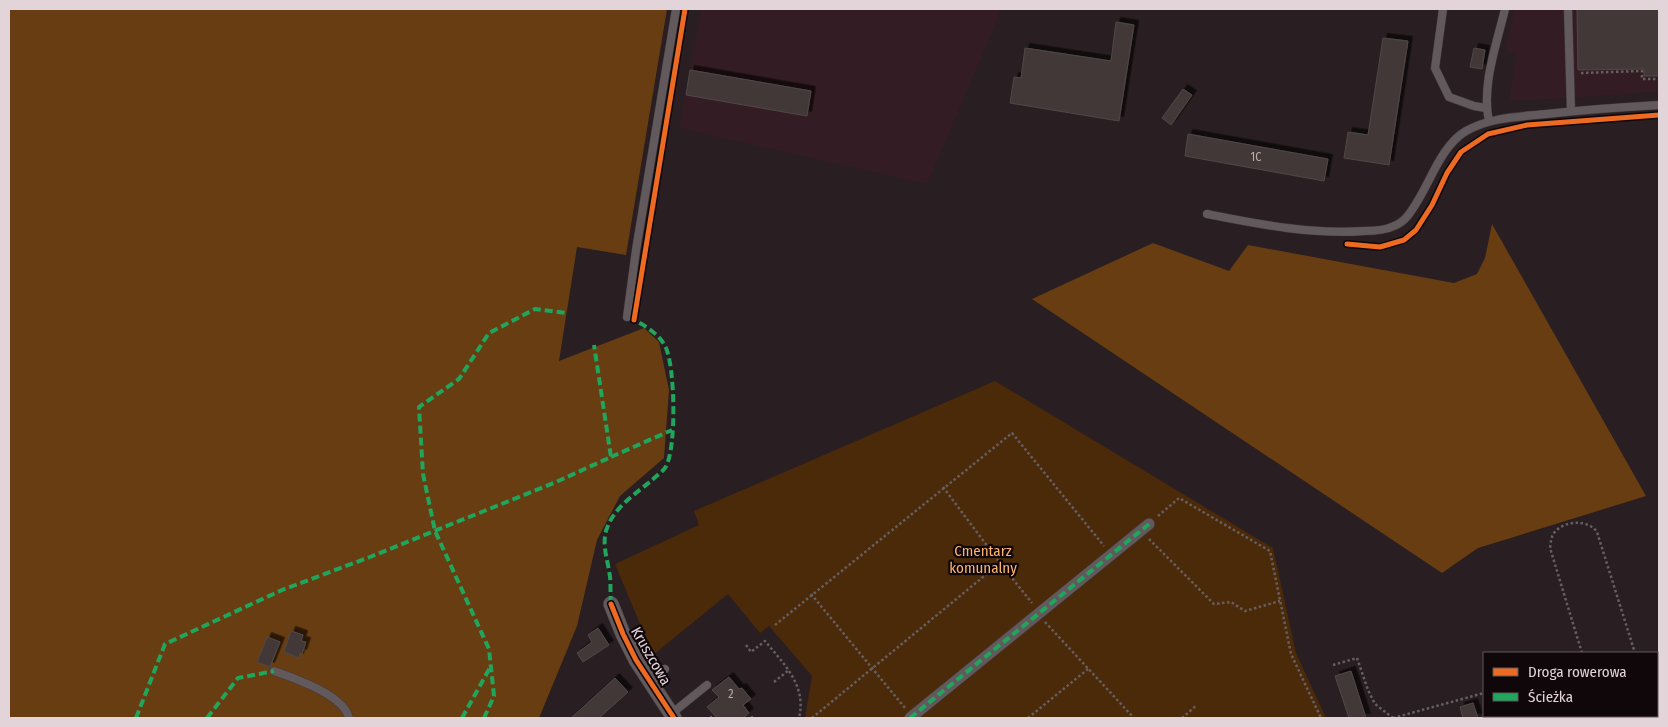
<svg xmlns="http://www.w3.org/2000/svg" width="1668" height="727" viewBox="0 0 1668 727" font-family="'Fira Sans Condensed',sans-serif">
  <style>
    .built { fill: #341c24 }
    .green { fill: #4b2a09 }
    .forest { fill: #683d11 }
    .building { fill: #423939; stroke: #514748; filter: url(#shadow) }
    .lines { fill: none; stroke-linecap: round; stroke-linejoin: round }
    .service-casing { stroke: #43393c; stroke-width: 9 }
    .pedestrian-casing { stroke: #43393c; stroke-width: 12 }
    .minor-casing { stroke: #43393c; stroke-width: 16 }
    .path { stroke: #665f61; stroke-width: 2.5; stroke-dasharray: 2.5 2.5; stroke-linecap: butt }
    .service { stroke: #61595c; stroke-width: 8 }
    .pedestrian { stroke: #61595c; stroke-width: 11 }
    .minor { stroke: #61595c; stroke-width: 15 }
    .quiet { stroke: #20a55d; stroke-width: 4; stroke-dasharray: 8 4; stroke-linecap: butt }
    .cycleway-casing { stroke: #0f070a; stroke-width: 8 }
    .cycleway { stroke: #ed6a23; stroke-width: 5 }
    .labels { text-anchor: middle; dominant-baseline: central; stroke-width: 4.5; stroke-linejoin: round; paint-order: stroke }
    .number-label { font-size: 12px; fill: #baadb0 }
    .park-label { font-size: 15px; fill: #feb471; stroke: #0f070a }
    .street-label { font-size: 15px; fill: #e2d4d8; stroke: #0f070a }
  </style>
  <defs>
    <filter id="shadow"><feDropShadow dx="4.5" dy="-4.5" stdDeviation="0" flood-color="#0009"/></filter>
  </defs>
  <rect width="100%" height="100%" fill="#291e21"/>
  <!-- built -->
  <g class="built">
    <path d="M701 9H1001L996 23 927 184 679 128Z"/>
    <path d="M1515 9H1659V92L1536 100H1509L1516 54 1505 51Z"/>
  </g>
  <!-- green -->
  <path class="green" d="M995 381 1273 548 1296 653 1326 718H805L812 676 769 626 760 633 728 594 653 655 615 564 699 525 694 511Z"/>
  <!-- forest -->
  <g class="forest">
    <path d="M9 9H667L626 255 577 247 559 361 644 328 659 342 669 390 664 458 620 496 597 540 577 626 539 718H9Z"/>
    <path d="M1492 224 1646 496 1478 548 1442 573 1032 299 1153 243 1229 271 1248 245 1454 283 1477 274 1485 258Z"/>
  </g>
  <!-- building -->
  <g class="building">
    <path d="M1577 9H1659V76H1644V69L1578 70Z"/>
    <path d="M1116 22 1134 25 1119 121 1010 103 1014 77 1021 78 1025 48 1111 61Z"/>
    <path d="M1383 38 1408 41 1389 165 1344 158 1348 132 1368 135Z"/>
    <path d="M1474 48 1485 50 1482 69 1470 67Z"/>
    <path d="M690 70 811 91 807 116 686 95Z"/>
    <path d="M1183 89 1192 95 1171 125 1162 118Z"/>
    <path d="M1188 134 1328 159 1324 181 1185 156Z"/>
    <path d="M598 628 609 645 583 662 577 653 592 642 588 635Z"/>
    <path d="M291 631 303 635 301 641 306 642 302 654 300 653 299 658 284 652Z"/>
    <path d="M267 637 280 642 270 667 257 662Z"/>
    <path d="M1351 671 1366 718H1349L1335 676Z"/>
    <path d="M729 677 739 689 742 688 751 699 743 705 749 713 743 718H717L707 707 719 697 712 690Z"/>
    <path d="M615 678 628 692 599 718H571Z"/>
    <path d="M1473 703 1478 718H1463L1460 707Z"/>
  </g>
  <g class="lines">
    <defs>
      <g id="service">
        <path d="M1443 9 1435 68 1449 97 1474 106 1486 108"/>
        <path d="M1568 9 1571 111"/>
        <path d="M1489 121C1481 86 1497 43 1505 9"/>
        <path d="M1207 214C1258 224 1312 235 1364 231 1374 231 1386 230 1394 226 1405 222 1411 212 1417 202 1431 180 1442 145 1466 131 1491 117 1518 117 1546 114 1584 110 1621 107 1659 105"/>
        <path d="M627 317 636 250 676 9"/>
        <path d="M274 671C294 678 344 695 349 718"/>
        <path d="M651 682 665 669"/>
        <path d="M671 714 707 685"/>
        <path d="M1495 716 1496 718"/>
      </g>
      <path id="pedestrian" d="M910 718 1149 524"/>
      <path id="minor" d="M611 604 623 634 636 660 674 718"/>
    </defs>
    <!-- service casing -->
    <use href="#service" class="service-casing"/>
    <!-- pedestrian casing -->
    <use href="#pedestrian" class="pedestrian-casing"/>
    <!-- minor casing -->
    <use href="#minor" class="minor-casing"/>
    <!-- path -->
    <g class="path">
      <path d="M1581 73 1642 71V79H1659"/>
      <path d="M943 487 1000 563 1032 603"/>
      <path d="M1158 516 1179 498 1270 551 1291 654 1321 718"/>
      <path d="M1149 539 1214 604 1231 602 1245 611 1280 601"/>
      <path d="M811 594 905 708"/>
      <path d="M1045 622 1134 718"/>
      <path d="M775 625 1012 433 1104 546"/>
      <path d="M746 645 751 652 765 641C784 664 807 686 799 718"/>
      <path d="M1582 653 1550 548C1551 542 1551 537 1554 533 1564 520 1588 519 1597 532L1635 653"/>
      <path d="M1333 665 1357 658 1368 690 1375 704 1393 718"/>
      <path d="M774 682 789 670"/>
      <path d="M1601 716 1602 718"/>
      <path d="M1655 716 1656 718"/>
      <path d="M710 718 714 715"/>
      <path d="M751 718 754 716"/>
      <path d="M812 718 1000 563"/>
      <path d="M1028 718 1088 669"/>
      <path d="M1182 718 1197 705"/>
      <path d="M1393 718 1484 693"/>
    </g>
    <!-- service -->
    <use href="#service" class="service"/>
    <!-- pedestrian -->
    <use href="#pedestrian" class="pedestrian"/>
    <!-- minor -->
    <use href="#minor" class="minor"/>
    <!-- quiet -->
    <g class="quiet">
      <path d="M611 457 672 430"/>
      <path d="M611 604C610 595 611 586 610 577 608 560 601 544 607 528 614 508 635 494 651 481 655 477 661 473 665 468 677 450 675 368 666 348 660 334 644 325 632 319"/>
      <path d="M136 718 165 644 282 590 370 557 556 482 611 457 594 345"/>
      <path d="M207 718 238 678 274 671"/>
      <path d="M462 718 491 666"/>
      <path d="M484 718 494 696 489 649 435 531 423 474 419 407 459 379 489 333 535 309 567 313"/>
      <path d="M910 718 1149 524"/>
    </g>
    <defs>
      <g id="cycleway">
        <path d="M1347 244 1380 247 1404 240 1416 230 1432 205 1447 173 1461 152 1488 134 1527 125 1659 115"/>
        <path d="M634 320 685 9"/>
        <path d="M611 604 623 634 636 660 674 718"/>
      </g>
    </defs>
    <!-- cycleway casing -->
    <use href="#cycleway" class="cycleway-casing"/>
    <!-- cycleway -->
    <use href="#cycleway" class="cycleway"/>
  </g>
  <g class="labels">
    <!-- number labels -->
    <g class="number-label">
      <text x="1256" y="157">1C</text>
      <text x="731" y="694">2</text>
    </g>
    <!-- park labels -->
    <g class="park-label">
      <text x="983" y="551">Cmentarz<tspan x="983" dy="17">komunalny</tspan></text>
    </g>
    <!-- street labels -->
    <g class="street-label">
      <text transform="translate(651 656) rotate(60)">Kruszcowa</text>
    </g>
  </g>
  <!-- border -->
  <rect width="1668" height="727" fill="none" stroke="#e2d4d8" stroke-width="20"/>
  <!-- legend -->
  <rect x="1483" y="652" width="175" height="65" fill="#0f070a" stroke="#63595c"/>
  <rect x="1493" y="668" width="25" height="8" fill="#ed6a23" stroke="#63595c"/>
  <text x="1528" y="677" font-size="15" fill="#e2d4d8">Droga rowerowa</text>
  <rect x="1493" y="693" width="25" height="8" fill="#20a55d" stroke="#63595c"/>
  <text x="1528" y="702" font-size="15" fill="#e2d4d8">Ścieżka</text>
</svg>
